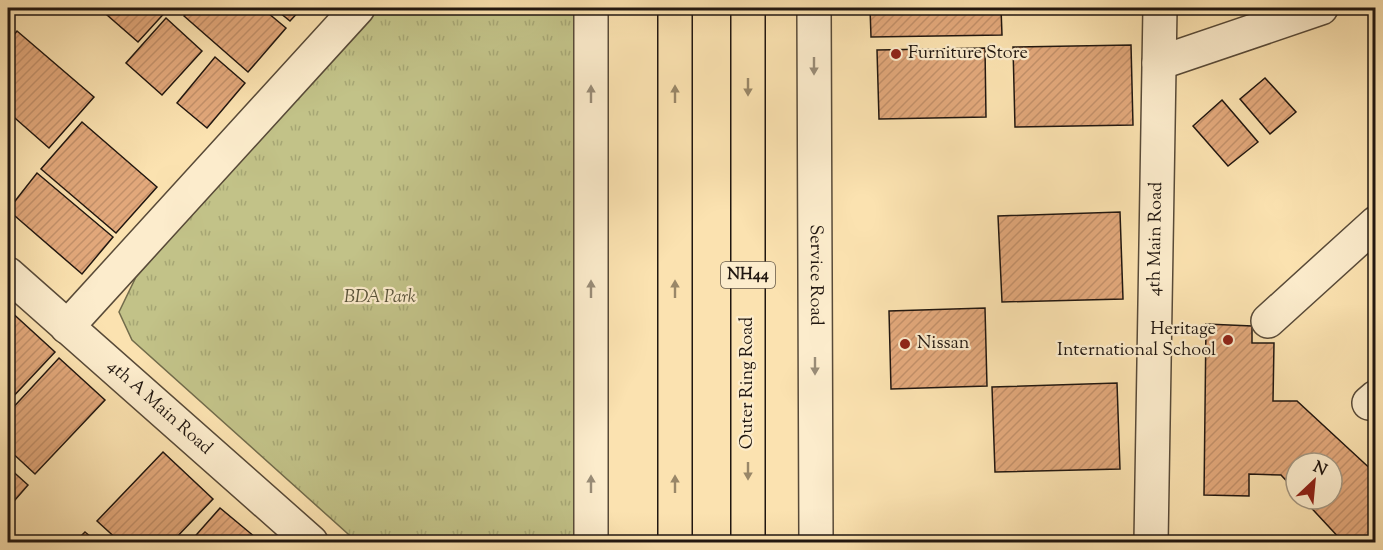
<svg xmlns="http://www.w3.org/2000/svg" width="1383" height="550" viewBox="0 0 1383 550" font-family="'Sorts Mill Goudy',serif">
  <style>
    .park { fill: url(#park-tufts); stroke: #726c4c; stroke-width: 1.5 }
    .building { fill: url(#building-hatch); stroke: #211710; stroke-width: 1.5 }
    .lines { fill: none; stroke-linecap: round; stroke-linejoin: round }
    .minor-casing { stroke: #584a38; stroke-width: 36 }
    .highway-casing { stroke: #211710; stroke-width: 36 }
    .minor { stroke: #fceccc; stroke-width: 33 }
    .highway { stroke: #fbe2b0; stroke-width: 33 }
    .oneway { fill: #998c77 }
    .oneway2 { fill: #998768 }
    .poi-dot { fill: #8f2418; stroke: #fceccc; stroke-width: 2 }
    .labels { text-anchor: middle; dominant-baseline: central; stroke-width: 4.5; stroke-linejoin: round; paint-order: stroke }
    .shield { fill: #fceccc; stroke: #635748; stroke-width: 1.5 }
    .shield-label { font-size: 16px; font-weight: bold; fill: #211710 }
    .poi-label { font-size: 18px; fill: #211710; stroke: #fceccc; text-anchor: start }
    .street-label { font-size: 18px; fill: #211710; stroke: #fceccc }
    .park-label { font-size: 18px; font-style: italic; fill: #59533a; stroke: #fceccc }
  </style>
  <defs>
    <pattern id="park-tufts" width="24" height="20" patternUnits="userSpaceOnUse" patternTransform="scale(1.5)"><rect width="24" height="20" fill="#c2c288"/><path d="M3 7l-1-3M5 7V3M7 7l1-3M15 17l-1-3M17 17v-4M19 17l1-3" fill="none" stroke="#a6a674"/></pattern>
    <pattern id="building-hatch" width="6" height="6" patternUnits="userSpaceOnUse" patternTransform="scale(1.5)"><rect width="6" height="6" fill="#e2a87b"/><path d="M-1 1l2-2M0 6l6-6M5 7l2-2" fill="none" stroke="#c29069"/></pattern>
  </defs>
  <rect width="100%" height="100%" fill="#fbe2b0"/>
  <filter id="stains"><feTurbulence type="fractalNoise" baseFrequency=".00333" numOctaves="4"/><feColorMatrix values="0 0 0 0 .2 0 0 0 0 .09 0 0 0 0 .02 0 0 0 .5 -.17"/></filter>
  <radialGradient id="worn" r=".72"><stop offset=".6" stop-color="#630" stop-opacity="0"/><stop offset="1" stop-color="#630" stop-opacity=".3"/></radialGradient>
  <!-- park -->
  <path class="park" d="M377 8H574L578 542H357L132 340 119 312 136 277Z"/>
  <!-- building -->
  <g class="building">
    <path d="M99 8H169L138 42Z"/>
    <path d="M192 8H262L286 28 248 72 184 16Z"/>
    <path d="M274 8H302L290 21Z"/>
    <path d="M870 8H1001L1002 35 871 37Z"/>
    <path d="M166 18 202 51 162 95 126 63Z"/>
    <path d="M17 31 94 97 49 148 8 112V42Z"/>
    <path d="M1131 45 1133 125 1015 127 1013 47Z"/>
    <path d="M985 48 986 117 879 119 877 50Z"/>
    <path d="M215 57 245 83 207 128 177 103Z"/>
    <path d="M1265 78 1296 112 1270 134 1240 99Z"/>
    <path d="M1222 100 1258 142 1228 166 1193 126Z"/>
    <path d="M82 122 157 187 116 233 41 169Z"/>
    <path d="M37 173 113 237 82 274 8 210Z"/>
    <path d="M1120 212 1123 299 1002 302 998 216Z"/>
    <path d="M985 308 987 386 891 389 889 311Z"/>
    <path d="M8 309 55 352 8 402Z"/>
    <path d="M1206 324 1252 326V343H1274L1273 401H1297L1376 474V542H1343L1303 499H1332V463H1296V491L1281 475 1249 474V496L1204 495Z"/>
    <path d="M59 358 105 400 35 474 8 449V413Z"/>
    <path d="M1117 383 1120 469 995 472 992 387Z"/>
    <path d="M163 452 213 499 172 542H120L97 521Z"/>
    <path d="M8 467 28 485 8 508Z"/>
    <path d="M220 508 261 542H190Z"/>
    <path d="M85 532 97 542H75Z"/>
  </g>
  <g class="lines">
    <defs>
      <g id="minor">
        <path id="s1" d="M814 8 816 542"/>
        <path d="M1159 63 1321 8"/>
        <path id="s2" d="M8 274 311 542"/>
        <path d="M1268 321 1376 223"/>
        <path d="M67 327 358 8"/>
        <path d="M1369 403 1376 397"/>
        <path d="M591 542V8"/>
        <path id="s3" d="M1151 542 1160 8"/>
      </g>
      <g id="highway">
        <path d="M675 8V542"/>
        <path d="M748 8V542"/>
      </g>
    </defs>
    <!-- minor casing -->
    <use href="#minor" class="minor-casing"/>
    <!-- highway casing -->
    <use href="#highway" class="highway-casing"/>
    <!-- minor -->
    <use href="#minor" class="minor"/>
    <!-- highway -->
    <use href="#highway" class="highway"/>
  </g>
  <!-- one-way arrows -->
  <defs><path id="oneway-solid" d="M-6-.8H1V-3.2L6.5 0L1 3.2V.8H-6Z" transform="scale(1.5)"/></defs>
  <g class="oneway">
    <use href="#oneway-solid" transform="translate(814 66) rotate(90)"/>
    <use href="#oneway-solid" transform="translate(591 94) rotate(-90)"/>
    <use href="#oneway-solid" transform="translate(591 289) rotate(-90)"/>
    <use href="#oneway-solid" transform="translate(815 366) rotate(90)"/>
    <use href="#oneway-solid" transform="translate(591 484) rotate(-90)"/>
  </g>
  <g class="oneway2">
    <use href="#oneway-solid" transform="translate(748 87) rotate(90)"/>
    <use href="#oneway-solid" transform="translate(675 94) rotate(-90)"/>
    <use href="#oneway-solid" transform="translate(675 289) rotate(-90)"/>
    <use href="#oneway-solid" transform="translate(748 471) rotate(90)"/>
    <use href="#oneway-solid" transform="translate(675 484) rotate(-90)"/>
  </g>
  <!-- markers -->
  <g class="poi-dot">
    <circle cx="896" cy="54" r="6"/>
    <circle cx="1228" cy="340" r="6"/>
    <circle cx="905" cy="344" r="6"/>
  </g>
  <g class="labels">
    <!-- shield labels -->
    <rect class="shield" x="721" y="262" width="54" height="26" rx="4.5"/>
    <g class="shield-label">
      <text x="748" y="275">NH44</text>
    </g>
    <!-- poi labels -->
    <g class="poi-label">
      <text x="908" y="54">Furniture Store</text>
      <text x="1216" y="330" text-anchor="end">Heritage<tspan x="1216" dy="21">International School</tspan></text>
      <text x="917" y="344">Nissan</text>
    </g>
    <!-- street labels -->
    <g class="street-label">
      <text stroke="none"><textPath href="#s3" startOffset="303">4th Main Road</textPath></text>
      <text stroke="none"><textPath href="#s1" startOffset="267">Service Road</textPath></text>
      <text transform="translate(748 383) rotate(-90)">Outer Ring Road</text>
      <text stroke="none"><textPath href="#s2" startOffset="202">4th A Main Road</textPath></text>
    </g>
    <!-- park labels -->
    <g class="park-label">
      <text x="380" y="298">BDA Park</text>
    </g>
  </g>
  <!-- margin -->
  <rect width="1383" height="550" fill="none" stroke="#fbe2b0" stroke-width="30"/>
  <rect x="9" y="9" width="1365" height="532" fill="none" stroke="#211710" stroke-width="3"/>
  <rect x="15" y="15" width="1353" height="520" fill="none" stroke="#211710" stroke-width="1.5"/>
  <!-- north arrow -->
  <g transform="translate(1314 481) rotate(26)"><circle r="28" fill="#fceccc" stroke="#a49781" stroke-width="1.5"/>
  <path d="M0-4.5L10 22L0 15L-10 22Z" fill="#8f2418"/>
  <text y="-9" font-size="16" font-weight="bold" text-anchor="middle" fill="#211710">N</text>
  </g>
  <rect width="100%" height="100%" filter="url(#stains)"/>
  <rect width="100%" height="100%" fill="url(#worn)"/>
</svg>
